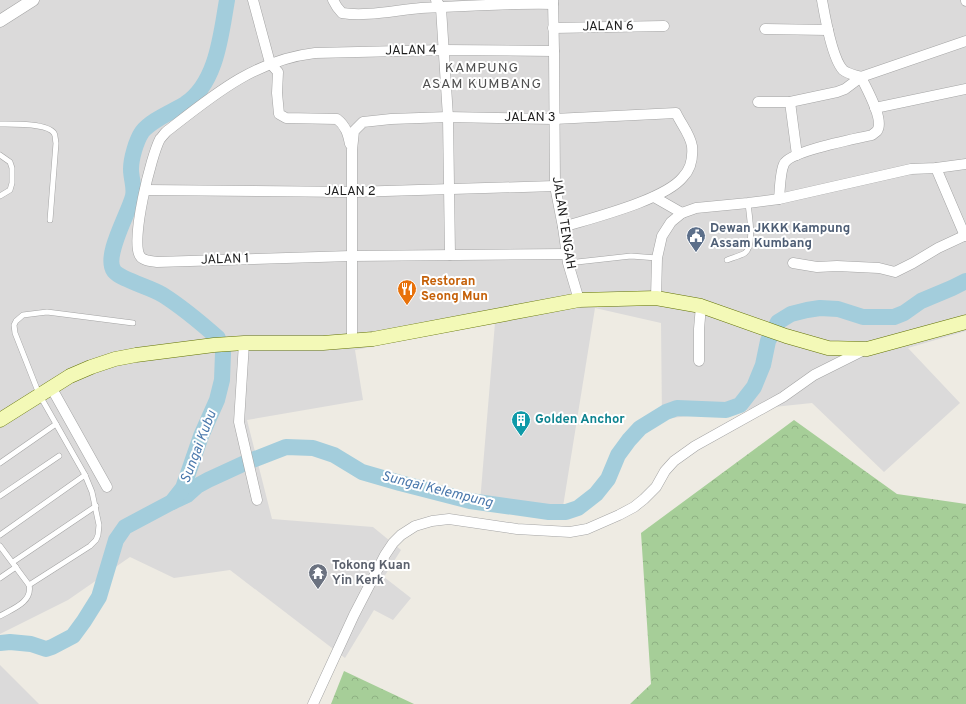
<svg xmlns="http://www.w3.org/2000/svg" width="966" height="704" viewBox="0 0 966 704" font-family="Overpass,sans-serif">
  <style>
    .residential { fill: #dbdada }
    .forest { fill: url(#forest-crowns) }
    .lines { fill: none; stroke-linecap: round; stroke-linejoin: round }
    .river { stroke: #a3cddc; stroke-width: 16 }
    .service-casing { stroke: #a4a4a4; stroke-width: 6 }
    .minor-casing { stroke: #a4a4a4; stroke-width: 11 }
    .tertiary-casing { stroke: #a4a4a4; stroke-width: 13 }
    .secondary-casing { stroke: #637305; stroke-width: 15 }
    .service { stroke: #fff; stroke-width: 5 }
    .minor { stroke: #fff; stroke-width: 10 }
    .tertiary { stroke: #fff; stroke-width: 12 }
    .secondary { stroke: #f3f9b7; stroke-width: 14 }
    .labels { text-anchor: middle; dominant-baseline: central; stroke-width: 4; stroke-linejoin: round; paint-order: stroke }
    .street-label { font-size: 13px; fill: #1d1d1d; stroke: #fff }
    .service-label { font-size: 13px; font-weight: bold; fill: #4e5e75; stroke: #fff; text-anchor: start }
    .food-label { font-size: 13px; font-weight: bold; fill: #c56008; stroke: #fff; text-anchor: start }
    .culture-label { font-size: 13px; font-weight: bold; fill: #0d838f; stroke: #fff; text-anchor: start }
    .worship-label { font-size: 13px; font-weight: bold; fill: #5b616d; stroke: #fff; text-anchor: start }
    .neighbourhood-label { font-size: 14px; letter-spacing: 1px; fill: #505050; stroke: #fff }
    .water-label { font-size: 14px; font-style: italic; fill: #4a78ac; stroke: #fff }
  </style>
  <defs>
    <pattern id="forest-crowns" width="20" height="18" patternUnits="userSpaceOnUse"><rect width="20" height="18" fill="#a6ce98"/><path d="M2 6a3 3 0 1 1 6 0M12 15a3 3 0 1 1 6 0" fill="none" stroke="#8eb083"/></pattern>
  </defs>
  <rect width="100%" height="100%" fill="#eeebe3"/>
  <!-- residential -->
  <g class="residential">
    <path d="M0 0H966V331L908 348 960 403 884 472 812 403 662 419 661 323 595 308 561 519 480 502 495 323 355 350 363 400 247 420 272 519 373 527 401 550 384 577 411 598 393 620 374 610 345 658 230 570 174 578 130 557 68 600 0 634Z"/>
    <path d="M0 665 39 704H0Z"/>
  </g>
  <!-- forest -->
  <g class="forest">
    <path d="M794 420 897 494 966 504V704H630L651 684 641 533Z"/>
    <path d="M344 671 414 704H331Z"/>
  </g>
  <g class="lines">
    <!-- river -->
    <g class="river">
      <path d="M218 338C201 323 182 307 163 295 151 287 121 280 114 271 103 256 129 213 133 196 135 187 131 179 131 169 131 159 136 141 142 132 151 120 172 112 185 104 217 83 221 34 227 0"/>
      <path d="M172 502 187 495 197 486 208 480 245 463 286 447 313 448 334 455 362 472 400 483 470 501 549 512H566L578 508 596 494 608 479 618 455 629 440 640 428 666 412 677 408 726 410 740 405 754 387 763 365 768 341 778 322 791 314 807 310 820 308 838 309 863 317H894L904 313 921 301 952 288 966 281"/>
      <path d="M0 643 10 642 31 644 46 649 52 647 73 636 84 621 99 597 116 540 125 527 172 502 183 488 201 436 217 400 222 380 223 353"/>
    </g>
    <defs>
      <g id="service">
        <path d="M0 124C12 124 47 123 54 133 56 136 55 140 56 143L50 220"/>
        <path d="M0 155 10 162 12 168V183L10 190 0 196"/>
        <path d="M727 260C732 258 740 256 745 253 755 245 749 215 748 203"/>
        <path d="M568 263 631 256 657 258"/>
        <path d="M0 463 56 424"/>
        <path d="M0 496 59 456"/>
        <path d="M0 535 85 475"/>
        <path d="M0 546 29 585C33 602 12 609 0 616"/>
        <path d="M13 562 96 506"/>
        <path d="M0 578 16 567"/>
        <path d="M29 585 90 546 96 540 98 535 99 525 92 492 85 475 39 394 15 333 14 325 16 321 23 315 47 312 133 323"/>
      </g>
      <g id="minor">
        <path d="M253 0 270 63 278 72 277 93 279 114 286 118 337 119C346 126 348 134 350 144"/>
        <path d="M333 0 337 7 342 13C366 17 396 10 421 8 465 6 509 3 553 4"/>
        <path d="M436 0 441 8 448 117 450 255"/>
        <path d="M553 0 554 51 555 186 563 227 568 263 579 300"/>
        <path d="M966 0V1"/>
        <path d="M553 28 664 26"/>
        <path d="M765 29 828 30"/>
        <path d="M554 51 443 50 315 53C254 60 212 96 166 132 164 134 162 137 160 139 151 156 130 241 140 256 143 261 151 261 157 262L351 256 566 254"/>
        <path d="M758 102H790L837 92 845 89 861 77 966 41"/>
        <path d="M790 102 797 155"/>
        <path d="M875 108 966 89"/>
        <path d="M936 168 965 236"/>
        <path d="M145 190 352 192 555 186"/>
        <path d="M654 197 682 213"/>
        <path d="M779 199C780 189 780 172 784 164 790 151 856 139 872 135 873 134 876 132 877 131 885 120 866 88 861 77 855 75 848 74 843 70 832 58 825 17 822 0"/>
        <path d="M793 263 817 267 837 266 879 268 895 272 913 263 938 248 966 235"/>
        <path d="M656 298 657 258 662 236 671 222 682 213 696 208 748 203 779 199 911 169 936 168 966 164"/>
        <path d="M352 340V150L354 131 363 122 391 119 448 117 554 119 676 113C681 124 690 134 692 146 693 157 691 169 683 177 665 200 592 218 563 227"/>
        <path d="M244 343 239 422 257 500"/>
        <path d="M699 361V329L701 306"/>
        <path d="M51 387 107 487"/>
        <path d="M313 704 354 615 385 555 393 543 401 535 415 526 432 521 449 519 517 529 570 532 587 529 619 515 634 507 644 499 656 487 665 471 674 461 695 446 783 397 814 375 864 350"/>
      </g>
      <path id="tertiary" d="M0 21 33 0"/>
      <path id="secondary" d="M0 420 70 376 91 367 115 359 136 355 214 345 244 343H323L373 339 579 300 656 298 701 306 786 336 828 348 867 349 966 322"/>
    </defs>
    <!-- service casing -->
    <use href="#service" class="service-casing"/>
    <!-- minor casing -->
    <use href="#minor" class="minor-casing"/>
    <!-- tertiary casing -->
    <use href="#tertiary" class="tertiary-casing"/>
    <!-- secondary casing -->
    <use href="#secondary" class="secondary-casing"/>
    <!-- service -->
    <use href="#service" class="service"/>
    <!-- minor -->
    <use href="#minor" class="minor"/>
    <!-- tertiary -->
    <use href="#tertiary" class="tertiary"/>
    <!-- secondary -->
    <use href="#secondary" class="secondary"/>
  </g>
  <!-- icons -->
  <defs>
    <symbol id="civic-pin" viewBox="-11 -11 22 30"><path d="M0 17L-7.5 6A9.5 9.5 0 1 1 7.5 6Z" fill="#5c6f8a" stroke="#fff"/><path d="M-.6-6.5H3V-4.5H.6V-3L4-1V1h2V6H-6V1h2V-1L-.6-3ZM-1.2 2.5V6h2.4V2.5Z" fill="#fff"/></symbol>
    <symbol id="restaurant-pin" viewBox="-11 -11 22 30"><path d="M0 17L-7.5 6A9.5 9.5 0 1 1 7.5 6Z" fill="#e8710a" stroke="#fff"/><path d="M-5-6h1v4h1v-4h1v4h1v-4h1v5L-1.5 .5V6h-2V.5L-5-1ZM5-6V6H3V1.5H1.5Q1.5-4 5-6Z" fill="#fff"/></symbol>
    <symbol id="building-pin" viewBox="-11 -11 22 30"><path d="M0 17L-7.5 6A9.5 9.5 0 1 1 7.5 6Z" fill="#0f9aa8" stroke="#fff"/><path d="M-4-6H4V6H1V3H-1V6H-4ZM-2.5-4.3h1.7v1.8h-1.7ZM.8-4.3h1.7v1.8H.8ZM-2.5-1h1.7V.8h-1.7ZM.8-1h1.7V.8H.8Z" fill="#fff"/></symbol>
    <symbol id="temple-pin" viewBox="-11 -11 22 30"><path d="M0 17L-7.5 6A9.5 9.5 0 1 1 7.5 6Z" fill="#6b7280" stroke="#fff"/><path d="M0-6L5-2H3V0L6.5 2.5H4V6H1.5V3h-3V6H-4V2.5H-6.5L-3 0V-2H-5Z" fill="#fff"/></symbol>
  </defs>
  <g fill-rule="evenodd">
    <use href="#civic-pin" x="685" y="225" width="22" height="30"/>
    <use href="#restaurant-pin" x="396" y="278" width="22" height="30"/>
    <use href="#building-pin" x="510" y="409" width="22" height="30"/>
    <use href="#temple-pin" x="307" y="562" width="22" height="30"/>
  </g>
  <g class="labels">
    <!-- street labels -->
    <g class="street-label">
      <text transform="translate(608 27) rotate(-1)">JALAN 6</text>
      <text transform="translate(411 51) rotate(-1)">JALAN 4</text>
      <text x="530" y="118">JALAN 3</text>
      <text x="350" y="192">JALAN 2</text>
      <text transform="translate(563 223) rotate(81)">JALAN TENGAH</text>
      <text transform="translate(225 260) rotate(-2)">JALAN 1</text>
    </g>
    <!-- service labels -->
    <g class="service-label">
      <text x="710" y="229">Dewan JKKK Kampung<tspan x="710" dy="15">Assam Kumbang</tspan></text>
    </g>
    <!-- food labels -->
    <g class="food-label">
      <text x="421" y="282">Restoran<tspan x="421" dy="15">Seong Mun</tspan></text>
    </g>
    <!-- culture labels -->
    <g class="culture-label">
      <text x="535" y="420">Golden Anchor</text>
    </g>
    <!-- worship labels -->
    <g class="worship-label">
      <text x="332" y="566">Tokong Kuan<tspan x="332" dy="15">Yin Kerk</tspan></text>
    </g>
    <!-- neighbourhood labels -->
    <g class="neighbourhood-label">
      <text x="482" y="68">KAMPUNG<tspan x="482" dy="16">ASAM KUMBANG</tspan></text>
    </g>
    <!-- water labels -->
    <g class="water-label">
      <text transform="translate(199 447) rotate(-69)">Sungai Kubu</text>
      <text transform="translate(437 490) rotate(14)">Sungai Kelempung</text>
    </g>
  </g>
</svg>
